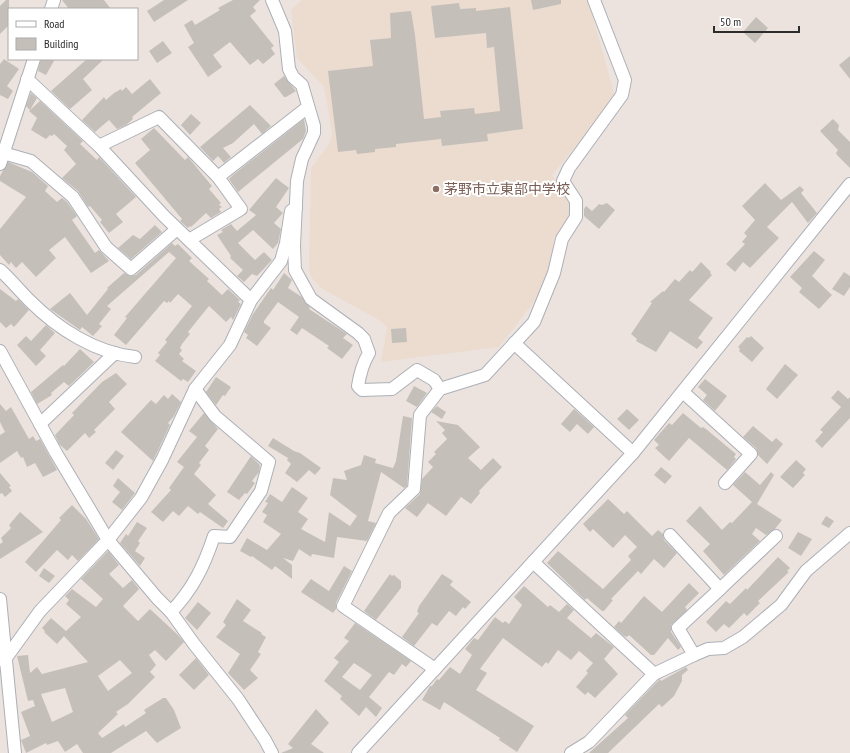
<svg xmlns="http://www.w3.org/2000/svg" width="850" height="753" viewBox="0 0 850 753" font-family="'PT Sans Narrow','Noto Sans JP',sans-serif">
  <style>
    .education { fill: #ecdcd0 }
    .building { fill: #c5bfba; fill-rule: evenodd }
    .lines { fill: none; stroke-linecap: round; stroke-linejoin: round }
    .minor-casing { stroke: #acb0b7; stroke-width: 14 }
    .minor { stroke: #fff; stroke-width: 12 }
    .education-dot { fill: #8d6e63; stroke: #fff; stroke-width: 1.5 }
    .labels { text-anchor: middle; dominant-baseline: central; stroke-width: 4; stroke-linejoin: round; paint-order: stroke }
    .education-label { font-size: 14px; fill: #785e54; stroke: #fff; text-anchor: start }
  </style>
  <rect width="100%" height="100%" fill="#ece3df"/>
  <!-- education -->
  <path class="education" d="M302 0H588L614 93 610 105 552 175 572 202 571 214 554 238 547 285 499 347 381 362 387 327 379 320 321 288 310 276 309 263 311 168 330 143 332 132 324 87 297 58 291 10Z"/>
  <!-- building -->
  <g class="building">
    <path d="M6 0H9V25L0 34V6Z"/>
    <path d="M62 0H104L111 9H69Z"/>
    <path d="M164 0H188L154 22 147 11Z"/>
    <path d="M233 0H260L253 7 256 11 250 16 274 46 271 48 275 54 263 64 258 59 250 65 230 42 213 55 222 67 208 77 188 47 194 43 184 25 192 20 195 25 220 10 218 8Z"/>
    <path d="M531 0H561V4L533 10Z"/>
    <path d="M459 3 460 9 476 8V11L510 7 523 129 487 134 488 141 442 146 441 139 396 144V147L375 149V152L357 154 356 150 338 152 328 71 373 66 370 40 391 38 390 13 411 11 415 35 424 119 441 117 440 111 474 108 475 114 500 111 494 47 487 48 486 33 435 38 431 6Z"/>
    <path d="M756 17 768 28 755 43 743 32Z"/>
    <path d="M163 41 172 53 157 63 149 51Z"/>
    <path d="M850 56V79L839 65Z"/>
    <path d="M4 59 19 69 7 86 13 91 8 99 0 95V64Z"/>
    <path d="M41 59H55L46 75 38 71Z"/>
    <path d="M87 59H104L83 79 92 90 70 109 51 91Z"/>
    <path d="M284 76 296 91 286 97H284L274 84Z"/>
    <path d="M150 79 161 93 132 117 133 119 126 125 117 129 109 120 95 132 82 120 104 97 106 100 114 93 121 89 122 91 126 87 132 94Z"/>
    <path d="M31 93 37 98 30 110 26 106Z"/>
    <path d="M40 101 83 141 80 144 97 160 99 157 136 197 116 214 123 222 109 233 100 222 102 220 90 206 88 207 78 191 62 178 76 164 64 150 67 146 54 134 52 136 50 135 46 139 31 130 37 118 29 111Z"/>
    <path d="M250 105 271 126 262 134 254 124 233 143 223 148 231 157 224 163 218 156 213 161 200 147Z"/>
    <path d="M191 114 201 123 190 135 181 125Z"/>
    <path d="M304 119 306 131 303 139 238 192 229 179 233 175Z"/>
    <path d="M833 119 839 125 838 130 850 142V168L837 155 836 153 838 150 820 131Z"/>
    <path d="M154 128 185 160 188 157 212 186 209 189 221 203 219 205 222 207 219 209 221 212 211 218 206 213 191 227 190 226 188 228 180 221 182 219 135 163 150 150 141 139Z"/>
    <path d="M8 162 32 172 48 186 45 191 57 202 62 198 67 202 77 216 72 220 95 253 99 250 109 261 91 273 65 237 49 250 56 258 36 277 22 262 16 268 11 262 9 265 0 255V229L26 197 0 181V176Z"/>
    <path d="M276 178 289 188 276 207 283 213 274 223 281 229 278 243 273 249 253 230 238 243 255 260 264 252 272 260 257 276 252 274 244 282 237 276 243 270 230 258 231 256 217 235 223 232 221 230 231 224 237 231 256 215 249 210Z"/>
    <path d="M765 183 781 200 800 186 804 190 801 193 817 213 808 223 792 202 767 227 779 238 750 268 743 262 735 272 726 264 745 244 742 242 747 236 744 233 755 220 742 206Z"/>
    <path d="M607 203 615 210 599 229 584 216V209L586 206 592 211 599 204 602 205Z"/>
    <path d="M155 225 162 232 131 259 118 248 133 235 140 239Z"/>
    <path d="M172 243 175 246 178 244 192 258 189 261 209 279 207 281 222 295 228 289 240 300 238 302 241 304 233 320 231 317 226 322 209 306 188 332 190 334 182 344 180 348 182 350 179 354 184 359 182 361 196 371 188 382 183 379 181 381 155 361 160 355 158 353 167 342 165 340 192 306 178 294 170 303 169 301 167 303 164 301 126 345 114 335 127 318 125 317 176 258 169 252 107 306 111 309 99 324 102 326 93 336 82 327 80 330 50 309 70 293 87 315 108 289 107 288 124 273 130 276 136 275Z"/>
    <path d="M814 251 825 260 812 276 832 295 819 309 799 292 802 288 790 277Z"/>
    <path d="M701 262 711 272 710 273 712 275 689 300 713 318 698 338 703 342 697 349 670 331 656 352 636 341 637 339 631 334 652 303 650 302 663 291 664 292 675 279 679 282 690 270 692 272 694 270Z"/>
    <path d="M844 272 850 276V287L844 296 832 289Z"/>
    <path d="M284 273 292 280 288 288 302 297 310 308 309 309 347 334 343 338 353 345 342 359 327 348 329 346 302 328 297 335 290 330 299 317 278 302 264 321V323L271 328 257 346 246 338 248 335 244 332 253 314 271 288 273 290Z"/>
    <path d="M0 289 16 301 18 299 29 310 14 327 11 324 6 328 0 322Z"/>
    <path d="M46 325 55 333 40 350 46 356 36 366 17 345 26 336 31 341Z"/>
    <path d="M406 328 407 342 392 343 391 329Z"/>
    <path d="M751 336 764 348 752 362 739 351 740 349 738 347 747 337 749 338Z"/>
    <path d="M80 349 94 362 69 386 64 382 51 393 52 395 37 404 31 392 63 365 64 366Z"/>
    <path d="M785 364 798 375 777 399 766 389Z"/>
    <path d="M116 373 127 384 109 402 115 409 94 430 96 432 89 438 85 433 67 451 59 444 55 435 74 415 72 413 102 382Z"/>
    <path d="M216 377 231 387 225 396 223 395 216 405 206 392Z"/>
    <path d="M705 379 727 396 715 411 703 400 707 395 698 387Z"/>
    <path d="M414 386 427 393 417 407 406 401Z"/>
    <path d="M838 390 848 399 850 397V418L822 448 815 441 823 432 820 430 841 407 831 398Z"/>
    <path d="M172 394 181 402 174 416 168 423 170 425 153 461 121 432 151 400 156 404 164 395 168 399Z"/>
    <path d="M0 404 6 411 11 407 29 439 33 436 36 441 40 439 57 470 43 477 35 463 27 467 23 457 21 458 17 451 0 463V435L5 432 0 422Z"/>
    <path d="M437 406 446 412 442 419 431 412Z"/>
    <path d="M574 409 594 427 588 434 577 424 570 432 561 424Z"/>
    <path d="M627 409 639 420 629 430 617 419Z"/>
    <path d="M204 413 218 429 205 446 209 450 199 463 201 465 194 474 216 495 208 504 228 521 223 528 200 512 198 514 188 506 179 516 173 511 163 522 151 512 171 490 169 488 184 467 177 462 197 437 189 431Z"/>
    <path d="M683 413 701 428 703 427 706 429 736 454 734 457 736 459 727 470 689 438 669 461 655 448 659 445 654 440 669 423 672 425Z"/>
    <path d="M403 416 412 418 407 486 404 488 381 472 368 521 376 523 367 541 337 537 334 558 312 554 311 557 299 549 293 561 283 558 292 565V579L275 566 272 570 252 556 251 557 240 551 247 538 267 550 281 534 263 522 267 515 262 512 268 503 265 502 270 494 282 502 292 487 308 498 298 512 308 519 301 529 325 542 329 512 350 526 357 516 330 495 333 478 347 480 344 471 361 465 364 455 376 459 375 463 393 468 396 461Z"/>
    <path d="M436 421 458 425 480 447 468 458 481 470 493 458 502 467 479 491 480 493 471 504 461 497 446 516 428 503 417 517 405 508 420 494 422 479 433 467 428 462 436 454 434 452 447 439 442 433 445 430Z"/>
    <path d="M753 426 772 442 776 438 783 444 767 464 758 455 756 448 743 437Z"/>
    <path d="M273 438 294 451 300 453 321 468 315 475 309 470 297 482 285 473 291 464 287 460 288 458 268 446Z"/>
    <path d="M116 450 124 456 113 470 105 463Z"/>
    <path d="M251 456 260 465 259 472 252 481 255 483 247 494 245 493 239 500 227 492Z"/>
    <path d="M796 460 806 469 803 473 805 475 793 488 780 477Z"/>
    <path d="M661 467 672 476 665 484 654 475Z"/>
    <path d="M745 472 760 485 771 472 774 475 757 504 782 520 775 529 766 535 756 528 752 534 760 541 724 575 703 551 710 544 686 521 700 506 722 530 730 522 732 523 752 502 733 485Z"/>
    <path d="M0 473 11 486 9 487 12 491 5 497 2 493 0 494Z"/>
    <path d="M118 478 135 493 122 510 112 502 120 492 113 486Z"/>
    <path d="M608 499 624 514 627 511 652 536 658 530 663 534 664 540 677 553 664 568 654 559 641 574 638 571 611 599 613 600 604 611H602L587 598 585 600 547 563 558 551 603 589 631 560 628 556 637 547 625 535 613 548 593 529 590 532 583 524Z"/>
    <path d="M72 505 86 519 99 539 78 561 72 555 68 560 57 550 36 572 25 562 61 520 59 518Z"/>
    <path d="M20 512 43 532 0 559V544L3 542 1 538 11 528 9 525Z"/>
    <path d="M826 516 834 521 829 528 821 524Z"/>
    <path d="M137 522 147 528 138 541 140 543 135 551 145 558 140 566 120 543 126 534 128 536Z"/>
    <path d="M798 532 812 539 801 556 788 548Z"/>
    <path d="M108 551 119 565 109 574 123 588 132 580 139 589 123 606 138 621 150 609 178 635 184 642 166 661 155 650 149 655 156 665 150 672 155 677 128 704 116 712 118 714 98 733 102 738 124 724 125 727 146 713 144 710 163 698H166L174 710 181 728 157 743 146 731 111 753H83L77 744 65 752 58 741 47 745 46 743 26 753 21 740 30 736 21 712 35 706 33 700 28 701 17 656 28 655 30 673 37 667 42 674 88 662 64 636 57 644 44 632 45 631 42 628 51 618 66 631 81 617 66 604 69 600 65 596 72 589 96 607 103 599 81 579ZM120 660 132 673 108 691 98 676ZM65 688 73 712 52 722 41 694Z"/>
    <path d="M778 557 790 568 787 571 789 572 758 601 760 603 747 616 744 613 729 628 724 624 716 632 706 622 726 601 730 604 746 588 747 590Z"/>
    <path d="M344 566 352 571 336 603V609L333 613 301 592 311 579 329 591Z"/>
    <path d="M44 568 55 576 49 583 39 576Z"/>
    <path d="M390 574 392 576 394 575 401 581V588L376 620 364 611Z"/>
    <path d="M442 574 453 581 450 585 471 602 465 609 463 607 456 616 449 611 437 626 432 623 414 646 402 637 419 613 417 612 419 606Z"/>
    <path d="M689 583 699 593 685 607 687 610 671 625V632L681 647 678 650 668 638 654 655H651L629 635 627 637 624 636 614 627 619 621 621 623 644 596 662 612Z"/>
    <path d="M524 586 548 607 550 605 559 612 567 604 574 610 567 618 591 638 596 633 614 647 604 659 618 674 595 698 588 692 585 695 576 687 588 673 586 671 593 663 579 651 571 660 558 650 548 664 546 662 542 667 503 638 480 669 487 673 476 690 534 726 517 752 499 740 500 738 444 702 440 710 422 700 430 686H432L437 679 439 680 450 667 460 674 472 655 465 649 474 638 478 640 495 617 503 623 505 621 509 624 522 605 514 597Z"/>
    <path d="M237 599 251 610 243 621 262 633 261 634 266 637 258 652 261 654 250 670 258 678 244 690 228 673 240 654 216 637 226 625 223 622Z"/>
    <path d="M198 602 211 613 197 630 185 618Z"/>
    <path d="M355 623 411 661 406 667 402 664 394 675 389 672 369 697 382 708 376 717 366 707 359 716 340 699 342 696 324 681 339 662 334 658 349 641 344 638ZM354 663 372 675 360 690 342 677Z"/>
    <path d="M196 658 209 675 194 690 179 675Z"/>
    <path d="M686 667 688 670 682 675V681L674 696 662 707 659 704 608 753H589L628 718 625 715 654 685 660 679 661 681Z"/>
    <path d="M316 709 329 723 311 744 324 753H281L293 748 288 744Z"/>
  </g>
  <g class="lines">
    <defs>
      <g id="minor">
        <path d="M272 0 285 31 289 69 293 77 302 85 314 126V133L302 159 297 181 294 246 295 270 311 299 358 333 364 339 369 353C363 363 360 373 358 386L362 390 392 389 417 370 434 380 440 389"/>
        <path d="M51 9 54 0"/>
        <path d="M27 79 99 146 164 216 251 300"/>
        <path d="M99 146 159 117 218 177 241 209 189 240"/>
        <path d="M3 153 31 161 73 197 106 247 131 269 177 229"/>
        <path d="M0 164 34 59"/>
        <path d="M218 177 308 107"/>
        <path d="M0 270C11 280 20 291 30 301 58 329 96 353 135 357"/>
        <path d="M514 343 633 453"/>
        <path d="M0 351 56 453 108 540 157 598 171 612 194 644 238 699 265 740 272 753"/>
        <path d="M683 392 751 454 725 483"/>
        <path d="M40 424 115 353"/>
        <path d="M533 562 654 674"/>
        <path d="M720 589 776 536"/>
        <path d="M0 599 15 753"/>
        <path d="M171 612C193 589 204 566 214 536L230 537 261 491 269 462 215 416 195 389"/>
        <path d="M694 655 708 649 724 648 743 637 781 605 806 571 850 533"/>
        <path d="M0 660 6 658 40 611 108 540 141 498 162 460 195 389 230 345 251 300 281 261 286 243 291 211 296 208"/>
        <path d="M435 669 343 606 389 513 414 489 420 415 440 389 485 375 534 322 554 273 562 239 576 217V201L563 181 569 168 622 95 625 80 594 0"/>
        <path d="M358 753 633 453 850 184"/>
        <path d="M571 753 589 742 654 674 694 655 678 628 720 589 670 535"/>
      </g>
    </defs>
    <!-- minor casing -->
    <use href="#minor" class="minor-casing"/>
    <!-- minor -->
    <use href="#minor" class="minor"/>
  </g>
  <!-- markers -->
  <circle class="education-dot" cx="436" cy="189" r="4"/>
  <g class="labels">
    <!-- education labels -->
    <g class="education-label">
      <text x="444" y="189">茅野市立東部中学校</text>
    </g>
  </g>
  <!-- legend -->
  <rect x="8" y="8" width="130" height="52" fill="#ffffff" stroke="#ababab"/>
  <rect x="16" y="21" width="20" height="6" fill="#ffffff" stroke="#ababab"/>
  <text x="44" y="28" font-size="12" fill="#2c2c2c">Road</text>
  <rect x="16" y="38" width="20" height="12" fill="#c5bfba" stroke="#ababab"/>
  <text x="44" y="48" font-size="12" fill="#2c2c2c">Building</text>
  <!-- scale -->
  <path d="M714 26v6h85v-6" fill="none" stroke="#2c2c2c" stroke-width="2"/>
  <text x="720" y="26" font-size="12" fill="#2c2c2c" stroke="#ffffff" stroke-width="3" paint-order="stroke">50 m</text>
</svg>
